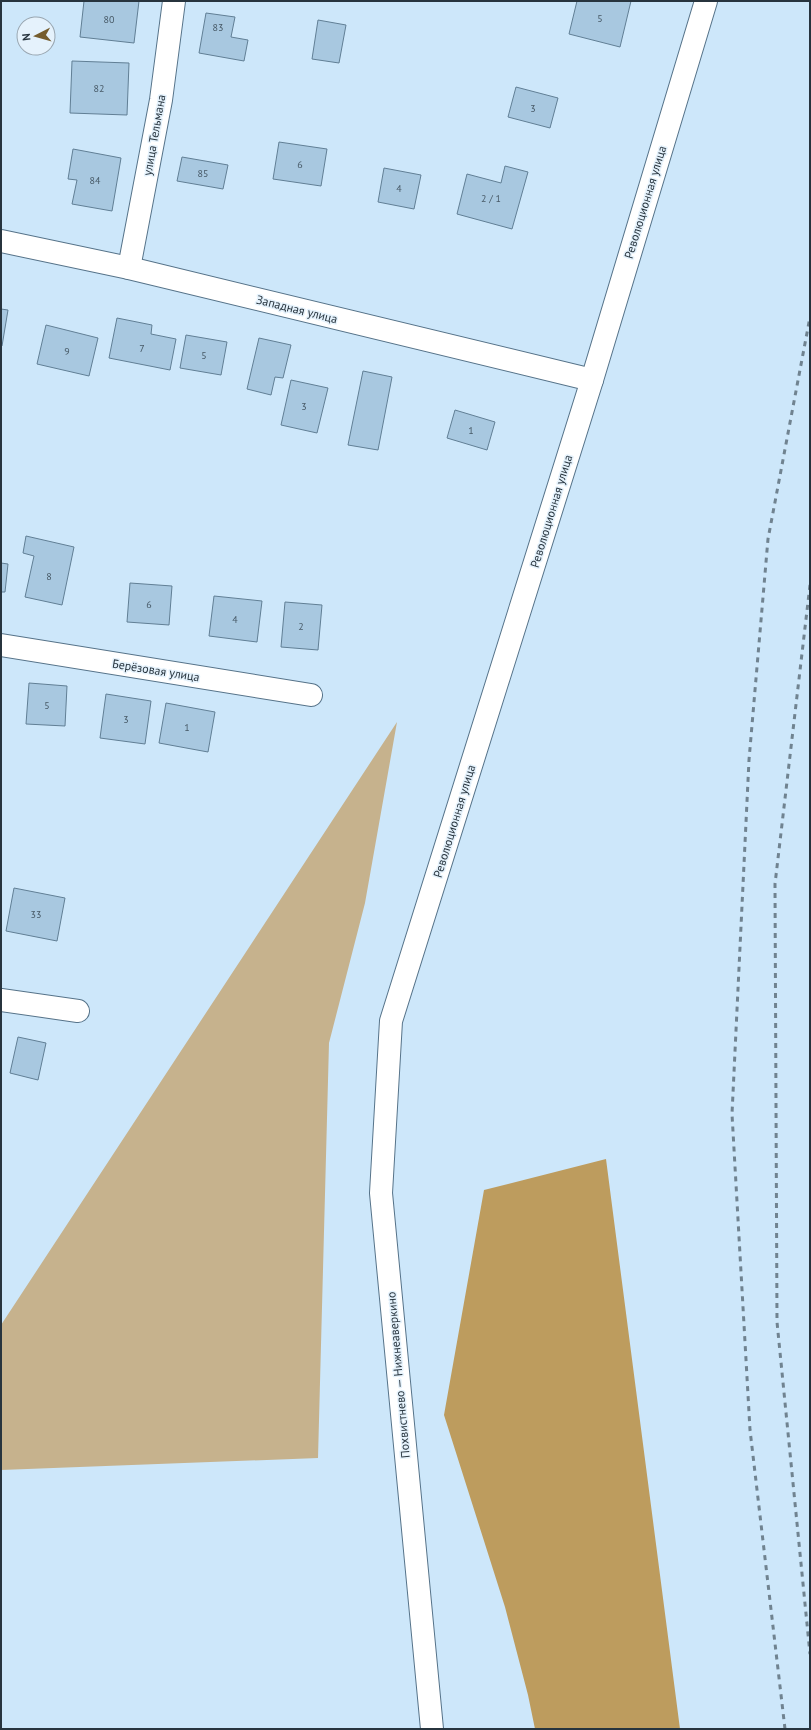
<svg xmlns="http://www.w3.org/2000/svg" width="811" height="1730" viewBox="0 0 811 1730" font-family="'PT Sans',sans-serif">
  <style>
    .green { fill: #c6b28d }
    .forest { fill: #bd9c5e }
    .building { fill: #a8c8e0; stroke: #617f95 }
    .lines { fill: none; stroke-linecap: round; stroke-linejoin: round }
    .street-casing { stroke: #567389; stroke-width: 24 }
    .street { stroke: #fff; stroke-width: 22 }
    .rail { stroke: #708390; stroke-width: 3; stroke-dasharray: 5 5; stroke-linecap: butt }
    .labels { text-anchor: middle; dominant-baseline: central; stroke-width: 3; stroke-linejoin: round; paint-order: stroke }
    .number-label { font-size: 10px; fill: #475966 }
    .street-label { font-size: 12px; fill: #27343e; stroke: #e5f2fc }
  </style>
  <rect width="100%" height="100%" fill="#cde7fa"/>
  <!-- green -->
  <path class="green" d="M397 722 365 903 329 1043 318 1458 1 1470V1325Z"/>
  <!-- forest -->
  <path class="forest" d="M606 1159 680 1729H535L528 1695 505 1607 444 1415 484 1190Z"/>
  <!-- building -->
  <g class="building">
    <path d="M84 1H139L134 43 80 37Z"/>
    <path d="M577 1H631L620 47 569 34Z"/>
    <path d="M206 13 235 17 231 37 248 40 244 61 199 53Z"/>
    <path d="M318 20 346 25 339 63 312 59Z"/>
    <path d="M72 61 129 63 127 115 70 113Z"/>
    <path d="M516 87 558 98 550 128 508 117Z"/>
    <path d="M279 142 327 149 321 186 273 179Z"/>
    <path d="M73 149 121 158 112 211 72 204 77 180 68 179Z"/>
    <path d="M182 157 228 165 223 189 177 181Z"/>
    <path d="M505 166 528 172 512 229 457 214 467 174 501 183Z"/>
    <path d="M384 168 421 175 414 209 378 202Z"/>
    <path d="M1 309 8 310 2 346H1Z"/>
    <path d="M117 318 152 325 151 334 176 339 170 370 109 358Z"/>
    <path d="M46 325 98 338 89 376 37 364Z"/>
    <path d="M186 335 227 342 221 375 180 368Z"/>
    <path d="M259 338 291 345 283 378 275 377 271 395 247 389Z"/>
    <path d="M363 371 392 377 378 450 348 445Z"/>
    <path d="M291 380 328 388 317 433 281 425Z"/>
    <path d="M455 410 495 422 487 450 447 438Z"/>
    <path d="M26 536 74 547 62 605 25 597 34 556 23 553Z"/>
    <path d="M1 563 8 564 5 592H1Z"/>
    <path d="M130 583 172 586 169 625 127 622Z"/>
    <path d="M214 596 262 601 257 642 209 636Z"/>
    <path d="M285 602 322 605 318 650 281 647Z"/>
    <path d="M29 683 67 686 65 726 26 724Z"/>
    <path d="M106 694 151 701 145 744 100 738Z"/>
    <path d="M166 703 215 712 208 752 159 743Z"/>
    <path d="M14 888 65 898 57 941 6 931Z"/>
    <path d="M18 1037 46 1043 38 1080 10 1073Z"/>
  </g>
  <g class="lines">
    <defs>
      <g id="street">
        <path d="M1 241 129 268 592 380"/>
        <path d="M129 268 161 100 174 1"/>
        <path d="M1 645 311 695"/>
        <path d="M1 1000 78 1011"/>
        <path d="M432 1729 381 1193 391 1021 592 380 706 1"/>
      </g>
    </defs>
    <!-- street casing -->
    <use href="#street" class="street-casing"/>
    <!-- street -->
    <use href="#street" class="street"/>
    <!-- rail -->
    <g class="rail">
      <path d="M810 585 775 884 777 1322 810 1654"/>
      <path d="M785 1729 750 1430 732 1114 749 760 768 539 810 317"/>
    </g>
  </g>
  <g class="labels">
    <!-- number labels -->
    <g class="number-label">
      <text x="600" y="18">5</text>
      <text x="109" y="19">80</text>
      <text x="218" y="27">83</text>
      <text x="99" y="88">82</text>
      <text x="533" y="108">3</text>
      <text x="300" y="164">6</text>
      <text x="203" y="173">85</text>
      <text x="95" y="180">84</text>
      <text x="399" y="188">4</text>
      <text x="491" y="198">2 / 1</text>
      <text x="142" y="348">7</text>
      <text x="67" y="351">9</text>
      <text x="204" y="355">5</text>
      <text x="304" y="406">3</text>
      <text x="471" y="430">1</text>
      <text x="49" y="576">8</text>
      <text x="149" y="604">6</text>
      <text x="235" y="619">4</text>
      <text x="301" y="626">2</text>
      <text x="47" y="705">5</text>
      <text x="126" y="719">3</text>
      <text x="187" y="727">1</text>
      <text x="36" y="914">33</text>
    </g>
    <!-- street labels -->
    <g class="street-label">
      <text transform="translate(154 135) rotate(-80)">улица Тельмана</text>
      <text transform="translate(645 202) rotate(-73)">Революционная улица</text>
      <text transform="translate(297 309) rotate(14)">Западная улица</text>
      <text transform="translate(551 511) rotate(-73)">Революционная улица</text>
      <text transform="translate(156 670) rotate(9)">Берёзовая улица</text>
      <text transform="translate(454 821) rotate(-73)">Революционная улица</text>
      <text transform="translate(398 1375) rotate(-95)">Похвистнево — Нижнеаверкино</text>
    </g>
  </g>
  <!-- border -->
  <rect width="811" height="1730" fill="none" stroke="#27343e" stroke-width="4"/>
  <!-- north arrow -->
  <g transform="translate(36 36) rotate(264)"><circle r="19" fill="#e5f2fc" stroke="#99a6b0"/>
  <path d="M0-3L7 15L0 10L-7 15Z" fill="#755d2e"/>
  <text y="-6" font-size="11" font-weight="bold" text-anchor="middle" fill="#27343e">N</text>
  </g>
</svg>
